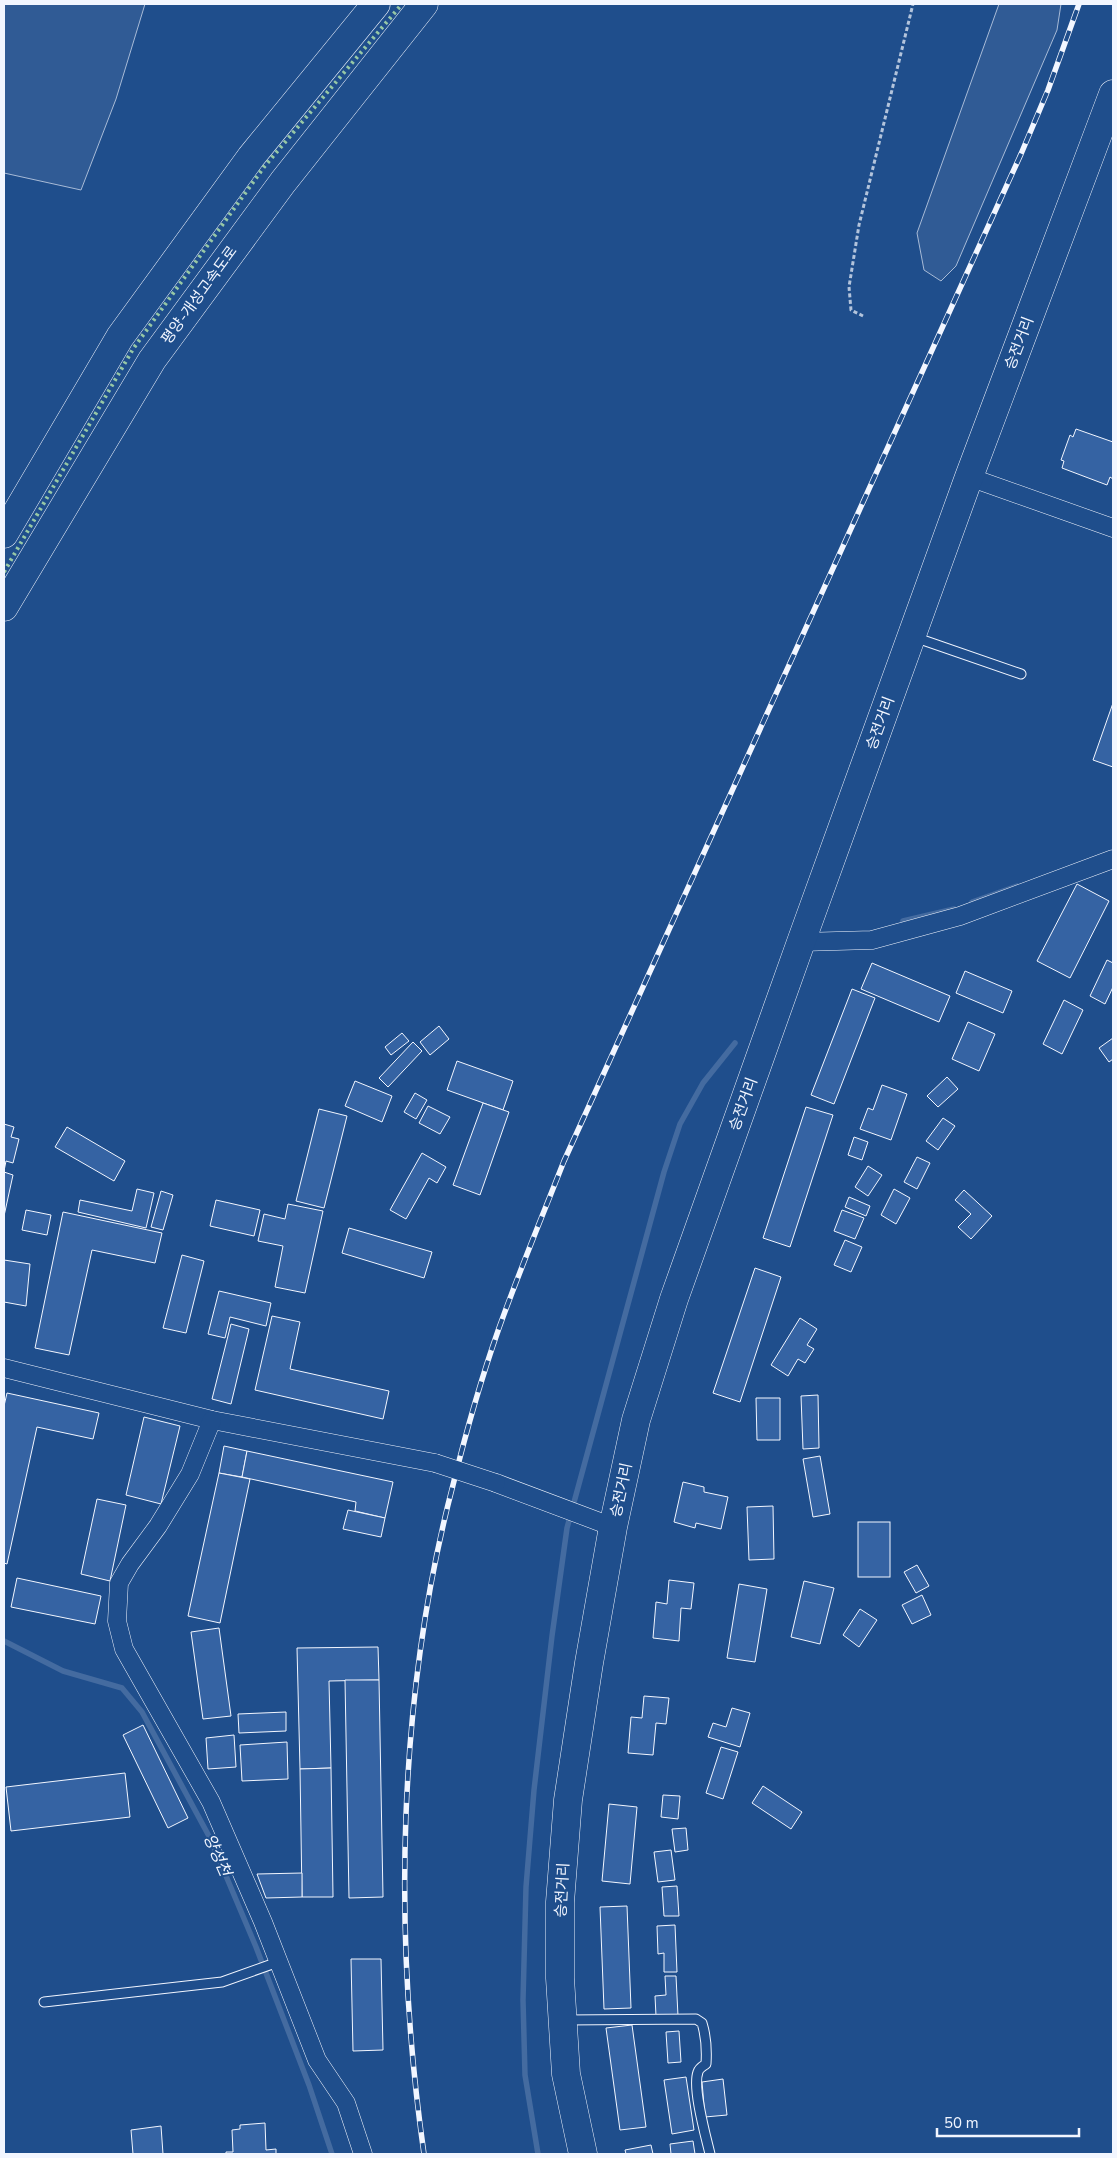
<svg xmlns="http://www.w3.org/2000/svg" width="1117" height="2158" viewBox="0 0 1117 2158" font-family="'Nunito Sans','Noto Sans KR',sans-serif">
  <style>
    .green { fill: #305b95; stroke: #a8bbd7 }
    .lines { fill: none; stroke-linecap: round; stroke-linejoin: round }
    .stream { stroke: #446ba0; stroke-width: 5.5 }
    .building { fill: #3563a3; stroke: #f2f6ff }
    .lane-casing { stroke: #f2f6ff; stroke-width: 11 }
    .street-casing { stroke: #f2f6ff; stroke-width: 19 }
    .primary-casing { stroke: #f2f6ff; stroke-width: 29 }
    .highway-casing { stroke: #f2f6ff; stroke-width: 29 }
    .path { stroke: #b3c4dc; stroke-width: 3; stroke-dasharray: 4 2.5; stroke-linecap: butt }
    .lane { stroke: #1f4e8c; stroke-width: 9 }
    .street { stroke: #1f4e8c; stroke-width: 18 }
    .primary { stroke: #1f4e8c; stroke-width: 28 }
    .highway { stroke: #1f4e8c; stroke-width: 28 }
    .rail-casing { stroke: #f2f6ff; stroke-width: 5.5 }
    .rail { stroke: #1f4e8c; stroke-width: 4; stroke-dasharray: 11; stroke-linecap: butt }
    .street-bridge-casing { stroke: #f2f6ff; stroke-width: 19; stroke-linecap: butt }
    .street-bridge { stroke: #1f4e8c; stroke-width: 18 }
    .hedge { stroke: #97c8a6; stroke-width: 4; stroke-dasharray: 2.5 4; stroke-linecap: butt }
    .labels { text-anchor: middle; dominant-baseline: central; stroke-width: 4; stroke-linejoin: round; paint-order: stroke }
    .street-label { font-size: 15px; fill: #f2f6ff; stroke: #1f4e8c }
    .water-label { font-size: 16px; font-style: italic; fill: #f2f6ff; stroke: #1f4e8c }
  </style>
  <rect width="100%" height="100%" fill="#1f4e8c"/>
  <!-- green -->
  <g class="green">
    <path d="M4 4H145L116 99 81 190 4 173Z"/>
    <path d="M999 4H1061L1057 30 956 266 941 281 924 270 917 233Z"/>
  </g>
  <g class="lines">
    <!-- stream -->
    <g class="stream">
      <path d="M972 902 1017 886"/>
      <path d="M903 921 954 909"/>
      <path d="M4 1641 63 1671 122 1688 142 1712 210 1838 256 1947 309 2085 332 2154"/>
      <path d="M538 2154 525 2075 523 2000 526 1887 534 1790 552 1636 567 1528 664 1172 680 1124 703 1083 735 1043"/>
    </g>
  </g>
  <!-- building -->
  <g class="building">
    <path d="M1076 429 1113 442V479L1110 477 1107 485 1062 468 1064 461 1061 460 1070 435 1073 437Z"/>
    <path d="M1113 703V767L1093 760Z"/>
    <path d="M1077 884 1109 901 1070 978 1037 961Z"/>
    <path d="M1107 960 1113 963V987L1105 1004 1090 996Z"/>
    <path d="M872 963 950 996 939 1022 861 989Z"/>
    <path d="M965 971 1012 991 1003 1013 956 993Z"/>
    <path d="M852 989 875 998 834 1104 811 1095Z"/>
    <path d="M1064 1000 1083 1010 1062 1054 1043 1044Z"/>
    <path d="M968 1022 995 1034 979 1071 952 1059Z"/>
    <path d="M439 1026 449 1039 430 1055 420 1042Z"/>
    <path d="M402 1033 409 1041 391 1055 385 1047Z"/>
    <path d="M1113 1038V1059L1109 1062 1099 1048Z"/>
    <path d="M413 1042 422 1051 388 1087 379 1078Z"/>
    <path d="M457 1061 513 1081 503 1110 447 1090Z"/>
    <path d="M947 1077 958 1089 938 1107 927 1096Z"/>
    <path d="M355 1081 392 1096 382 1122 345 1106Z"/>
    <path d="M882 1085 907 1094 891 1140 860 1129 868 1108 873 1110Z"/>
    <path d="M415 1093 427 1100 416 1119 404 1112Z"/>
    <path d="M483 1103 509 1112 480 1195 453 1185Z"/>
    <path d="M428 1106 450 1117 440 1134 419 1123Z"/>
    <path d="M806 1107 833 1115 790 1247 763 1238Z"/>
    <path d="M319 1109 347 1116 324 1208 296 1201Z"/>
    <path d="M943 1118 955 1126 938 1150 926 1141Z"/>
    <path d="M4 1124 14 1127 11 1137 19 1139 13 1163 6 1161 4 1171Z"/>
    <path d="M67 1127 125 1161 114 1181 55 1147Z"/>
    <path d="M854 1137 868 1142 862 1160 848 1155Z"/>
    <path d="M422 1153 446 1167 437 1183 429 1178 406 1219 390 1210Z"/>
    <path d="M917 1157 930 1163 917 1189 904 1182Z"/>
    <path d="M868 1166 882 1175 868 1196 855 1187Z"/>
    <path d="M4 1172 13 1175 4 1216Z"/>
    <path d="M137 1189 154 1193 146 1228 78 1212 80 1200 132 1211Z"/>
    <path d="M894 1189 910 1198 896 1224 881 1215Z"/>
    <path d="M964 1190 992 1216 971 1239 958 1227 971 1214 955 1200Z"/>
    <path d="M161 1191 173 1195 163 1230 151 1227Z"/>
    <path d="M849 1197 870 1206 866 1216 845 1207Z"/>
    <path d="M216 1200 260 1210 254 1236 210 1226Z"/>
    <path d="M288 1204 323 1211 305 1293 275 1287 283 1246 258 1241 264 1214 285 1219Z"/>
    <path d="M26 1210 51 1215 47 1235 22 1230Z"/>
    <path d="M842 1210 864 1218 855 1239 834 1231Z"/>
    <path d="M63 1212 162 1233 155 1263 92 1250 69 1355 35 1348Z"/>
    <path d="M349 1228 432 1252 424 1278 342 1253Z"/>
    <path d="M845 1240 862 1247 851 1272 834 1265Z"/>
    <path d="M182 1255 204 1261 186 1333 163 1328Z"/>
    <path d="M4 1260 30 1264 26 1306 4 1302Z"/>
    <path d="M755 1268 781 1277 740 1402 713 1393Z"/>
    <path d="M219 1291 271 1303 266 1326 230 1317 225 1338 208 1334Z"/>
    <path d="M272 1316 300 1322 290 1369 389 1391 383 1419 255 1390Z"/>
    <path d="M800 1318 817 1329 807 1345 814 1349 805 1363 798 1359 788 1376 771 1365Z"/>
    <path d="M231 1324 249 1329 231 1404 212 1399Z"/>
    <path d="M7 1393 99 1413 93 1439 37 1427 7 1564 4 1563V1406Z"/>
    <path d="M818 1395 819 1448 803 1449 801 1396Z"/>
    <path d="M756 1398H780V1440H757Z"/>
    <path d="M144 1417 180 1426 161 1504 126 1495Z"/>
    <path d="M224 1446 247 1451 242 1477 219 1473Z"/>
    <path d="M247 1451 393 1482 385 1518 355 1511 356 1502 242 1477Z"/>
    <path d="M820 1456 830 1514 813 1517 803 1459Z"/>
    <path d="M219 1473 250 1479 220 1623 188 1616Z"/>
    <path d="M683 1482 704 1487V1492L728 1497 721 1529 696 1523 695 1528 674 1522Z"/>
    <path d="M97 1499 126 1505 110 1581 81 1574Z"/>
    <path d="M773 1506 774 1559 749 1560 747 1507Z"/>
    <path d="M348 1510 385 1518 381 1537 343 1529Z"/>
    <rect x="858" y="1522" width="32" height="55"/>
    <path d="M917 1565 929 1586 916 1593 904 1572Z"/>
    <path d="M17 1578 101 1596 95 1624 11 1607Z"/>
    <path d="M669 1580 694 1583 691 1609 681 1608 679 1641 653 1638 656 1602 667 1604Z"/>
    <path d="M804 1581 834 1588 820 1644 791 1637Z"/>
    <path d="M739 1584 767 1589 755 1662 727 1658Z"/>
    <path d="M922 1595 931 1615 912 1624 902 1605Z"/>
    <path d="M860 1609 877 1620 859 1647 843 1635Z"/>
    <path d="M219 1628 231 1716 203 1719 191 1632Z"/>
    <path d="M378 1647 379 1680 329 1681 331 1768 300 1769 297 1648Z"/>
    <path d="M345 1680H379L383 1897 349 1898Z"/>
    <path d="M644 1696 669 1698 666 1724 656 1723 653 1755 628 1753 631 1717 642 1718Z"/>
    <path d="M732 1708 750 1713 740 1747 708 1737 713 1723 726 1727Z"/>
    <path d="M286 1712V1731L239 1733 238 1714Z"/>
    <path d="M143 1725 188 1818 168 1828 123 1735Z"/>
    <path d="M234 1735 236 1767 208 1769 206 1738Z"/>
    <path d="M287 1742 288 1779 242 1781 240 1745Z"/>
    <path d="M721 1747 738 1752 723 1799 706 1793Z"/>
    <path d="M331 1768 333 1897H302L300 1769Z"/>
    <path d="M125 1773 130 1817 11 1831 6 1787Z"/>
    <path d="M763 1786 802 1812 791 1829 752 1803Z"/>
    <path d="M663 1795 680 1796 678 1819 661 1817Z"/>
    <path d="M609 1804 637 1807 630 1884 602 1881Z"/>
    <path d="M686 1828 688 1850 675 1852 672 1829Z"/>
    <path d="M671 1850 675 1880 658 1882 654 1852Z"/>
    <path d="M302 1873V1897L266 1898 257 1874Z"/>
    <path d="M677 1886 679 1916H664L662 1887Z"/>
    <path d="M627 1906 631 2008 604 2009 600 1907Z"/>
    <path d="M675 1925 677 1972H664V1953L658 1954 657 1926Z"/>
    <path d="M351 1959H381L383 2050 353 2051Z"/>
    <path d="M665 1976H676L678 2016H656L655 1996 666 1995Z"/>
    <path d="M632 2025 646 2127 620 2130 606 2028Z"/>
    <path d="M679 2031 681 2062 668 2063 666 2032Z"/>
    <path d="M686 2077 694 2130 672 2134 664 2080Z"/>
    <path d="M723 2079 727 2115 705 2117 702 2082Z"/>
    <path d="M265 2123 266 2150 276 2149V2154H226V2152H233L232 2130 240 2129V2125Z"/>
    <path d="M161 2126 163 2154H133L131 2130Z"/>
    <path d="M693 2141 695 2154H671L670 2144Z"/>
    <path d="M651 2145 653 2154H626L625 2150Z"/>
  </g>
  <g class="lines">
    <defs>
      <g id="lane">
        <path d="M914 637 1021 674"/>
        <path d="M44 2002 222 1982 278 1962"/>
        <path d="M565 2020 696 2019 702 2023C706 2036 707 2049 706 2064 703 2066 699 2068 698 2072 692 2088 706 2137 710 2154"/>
      </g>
      <g id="street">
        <path d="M969 477 1113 528"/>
        <path d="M801 942 872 940 960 916 1113 859"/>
        <path d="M4 1368 212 1420 435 1463"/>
        <path d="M212 1420 190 1474 158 1526 130 1564 119 1583 117 1621 124 1649 211 1802 263 1922 317 2060 346 2103 363 2154"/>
        <path d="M496 1483 613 1527"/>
      </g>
      <path id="primary" d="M583 2154 566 2074 560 1978V1902L568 1800 589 1663 613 1527 636 1420 674 1299 801 942 969 477 1113 94"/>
      <g id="highway">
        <path d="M4 534 120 337 251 157 376 4"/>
        <path d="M4 607 152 360 283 182 424 4"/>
      </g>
    </defs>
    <!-- lane casing -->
    <use href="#lane" class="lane-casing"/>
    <!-- street casing -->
    <use href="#street" class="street-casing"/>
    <!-- primary casing -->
    <use href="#primary" class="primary-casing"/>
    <!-- highway casing -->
    <use href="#highway" class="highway-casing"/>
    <!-- path -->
    <path class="path" d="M863 316 851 310 849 287 859 225 913 4"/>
    <!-- lane -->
    <use href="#lane" class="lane"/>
    <!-- street -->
    <use href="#street" class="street"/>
    <!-- primary -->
    <use href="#primary" class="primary"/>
    <!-- highway -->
    <use href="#highway" class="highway"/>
    <defs>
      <path id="rail" d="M424 2154C393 1936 397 1699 453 1485 466 1432 481 1379 499 1328 519 1272 542 1217 564 1161L1021 154 1048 90 1079 4"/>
    </defs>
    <!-- rail casing -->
    <use href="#rail" class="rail-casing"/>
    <!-- rail -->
    <use href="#rail" class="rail"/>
    <defs>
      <path id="street-bridge" d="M435 1463 496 1483"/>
    </defs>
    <!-- street-bridge casing -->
    <use href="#street-bridge" class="street-bridge-casing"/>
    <!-- street-bridge -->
    <use href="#street-bridge" class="street-bridge"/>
    <!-- hedge -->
    <path class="hedge" d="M4 572 133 349 264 167 402 4"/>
  </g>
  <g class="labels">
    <!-- street labels -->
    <g class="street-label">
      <text transform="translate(199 295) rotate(-54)">평양-개성고속도로</text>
      <text transform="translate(1019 343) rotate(-69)">승전거리</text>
      <text transform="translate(880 723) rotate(-70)">승전거리</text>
      <text transform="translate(743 1104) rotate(-70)">승전거리</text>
      <text transform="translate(621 1490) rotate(-78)">승전거리</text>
      <text transform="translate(562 1890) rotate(-87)">승전거리</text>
    </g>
    <!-- water labels -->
    <g class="water-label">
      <text transform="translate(217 1855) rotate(66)">양성천</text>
    </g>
  </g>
  <!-- border -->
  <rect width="1117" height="2158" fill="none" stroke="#f2f6ff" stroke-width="10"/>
  <!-- scale -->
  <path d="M937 2128v8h142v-8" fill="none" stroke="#f2f6ff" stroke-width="2.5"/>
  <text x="944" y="2128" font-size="15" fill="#f2f6ff" stroke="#1f4e8c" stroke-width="4" paint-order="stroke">50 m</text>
</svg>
